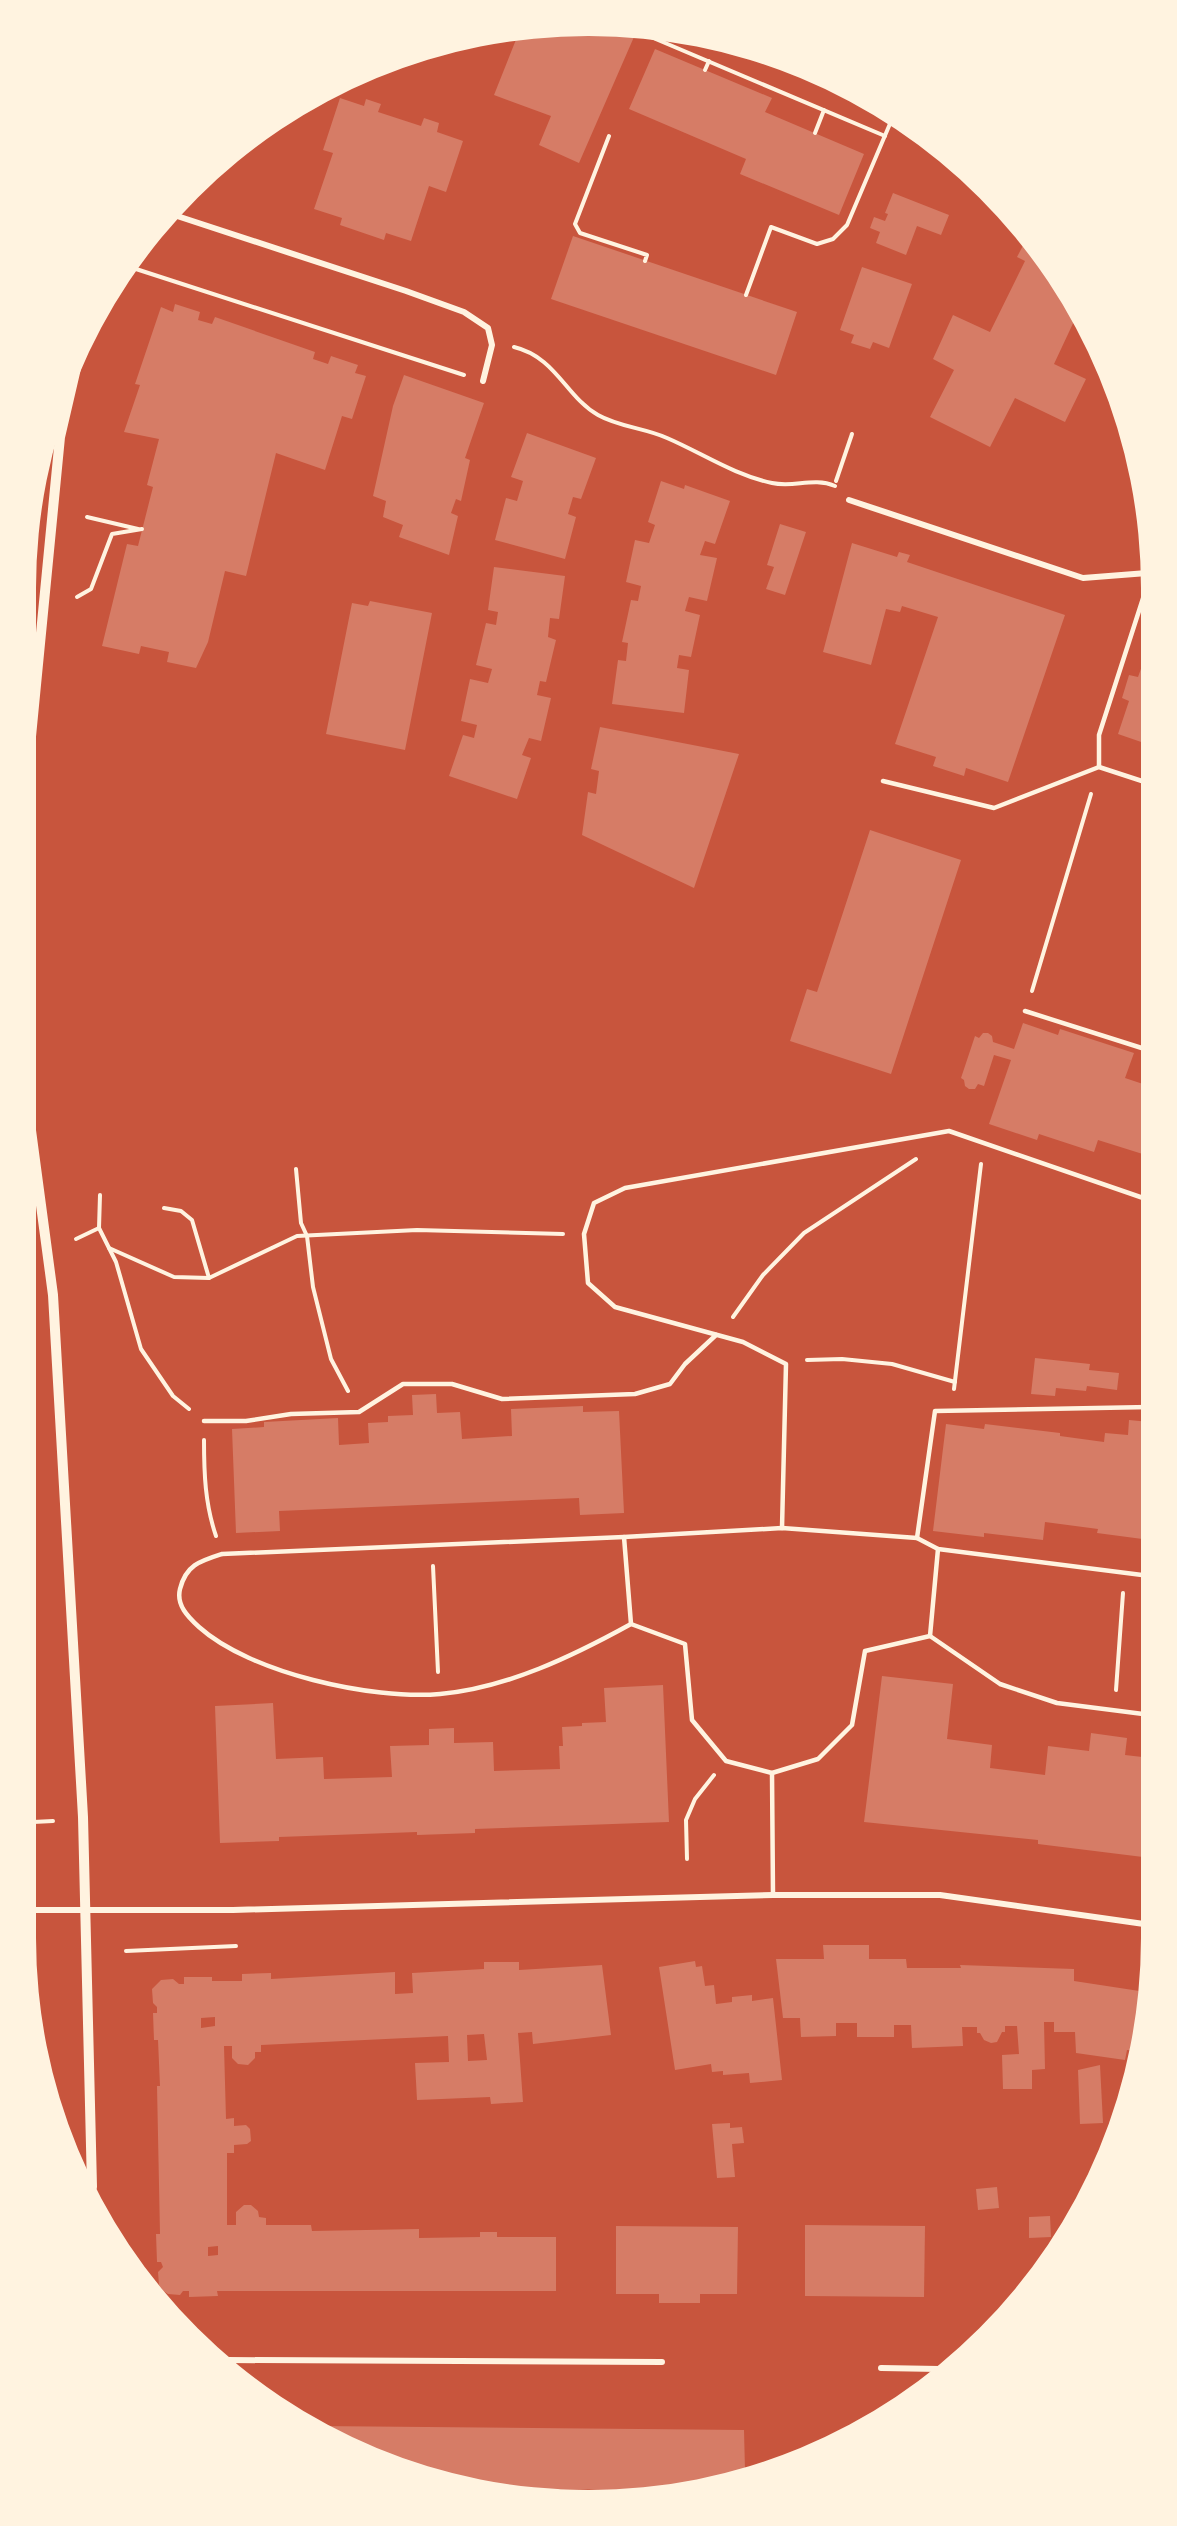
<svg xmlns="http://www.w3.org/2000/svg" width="1177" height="2526" viewBox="0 0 1177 2526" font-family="'Golos Text',sans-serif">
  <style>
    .building { fill: #d67c66; fill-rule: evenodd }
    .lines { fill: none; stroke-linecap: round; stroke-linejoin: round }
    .path { stroke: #fff3e0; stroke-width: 4 }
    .service { stroke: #fff3e0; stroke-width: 4.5 }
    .minor { stroke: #fff3e0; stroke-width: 6 }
    .tertiary { stroke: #fff3e0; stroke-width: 10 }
  </style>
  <rect width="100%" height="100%" fill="#c8553d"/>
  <!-- building -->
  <g class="building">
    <path d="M589 26 637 30 579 163 539 145 551 116 494 95 519 32Z"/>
    <path d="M655 49 772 98 765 112 864 154 839 215 740 174 746 159 629 109Z"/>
    <path d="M340 98 364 106 366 99 381 104 378 112 421 126 424 118 439 123 437 132 463 141 446 192 429 186 411 241 386 233 384 240 340 225 342 218 314 209 333 153 323 150Z"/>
    <path d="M893 193 949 215 941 235 917 226 906 255 876 243 880 232 870 228 874 217 885 221 888 214 885 213Z"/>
    <path d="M573 236 797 312 776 375 551 299Z"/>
    <path d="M1027 238 1035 246 1076 317 1054 364 1086 379 1065 422 1015 398 990 447 930 417 954 370 933 359 953 315 990 332 1025 261 1017 257Z"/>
    <path d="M862 267 912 284 889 348 873 342 870 349 851 343 854 335 840 330Z"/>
    <path d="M175 304 200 312 198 320 212 324 215 317 315 352 313 359 328 364 331 356 358 365 355 373 366 376 352 419 342 416 325 470 276 453 246 576 225 571 208 642 196 668 167 662 169 652 141 646 139 654 102 646 127 544 138 546 153 487 147 485 159 439 124 432 140 385 135 384 161 307 173 312Z"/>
    <path d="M404 375 484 403 465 458 470 460 461 501 456 499 451 513 458 516 449 555 399 537 403 525 383 517 386 501 373 496 393 406Z"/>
    <path d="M527 433 596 458 581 499 573 497 568 514 576 517 565 559 495 540 506 498 517 501 523 481 511 477Z"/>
    <path d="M661 481 684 489 685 485 730 501 715 544 705 541 700 555 717 558 707 601 689 597 685 611 700 615 691 657 679 655 677 668 689 670 684 713 612 704 618 660 626 661 628 643 622 642 631 600 638 601 641 586 626 582 635 540 649 543 655 525 648 522Z"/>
    <path d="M780 524 806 532 785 595 766 589 774 567 767 565Z"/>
    <path d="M852 543 897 557 899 552 910 555 907 562 1065 615 1008 782 966 768 964 776 933 766 936 757 895 744 938 617 902 606 900 612 886 609 871 665 823 652Z"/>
    <path d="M494 567 565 576 559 619 550 618 548 637 556 640 546 682 540 681 537 695 551 698 541 741 529 738 522 755 531 758 517 799 449 776 463 735 474 738 477 725 461 721 470 679 488 683 492 669 476 665 486 623 496 625 498 612 488 610Z"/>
    <path d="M370 601 432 613 405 750 326 734 352 603 368 606Z"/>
    <path d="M1147 652V744L1118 734 1129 701 1122 698 1129 675 1138 677Z"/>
    <path d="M600 727 739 754 694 888 582 835 588 792 596 794 599 771 591 769Z"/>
    <path d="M870 830 961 860 891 1074 790 1041 807 989 817 992Z"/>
    <path d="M1023 1023 1058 1035 1060 1029 1134 1053 1125 1078 1149 1086V1156L1098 1140 1094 1152 1039 1134 1037 1140 989 1124 1011 1060 994 1055 984 1086 978 1084 975 1089H969L965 1086 964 1080 961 1078 975 1036 979 1038 983 1033H988L992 1036 993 1042 1014 1049Z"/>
    <path d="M1035 1358 1090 1364 1089 1370 1119 1373 1117 1390 1087 1386 1086 1391 1056 1388 1055 1396 1031 1394Z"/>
    <path d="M436 1394 437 1413 460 1412 462 1439 512 1436 511 1409 583 1406V1412L619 1411 624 1513 580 1515 579 1498 279 1511 280 1531 236 1533 232 1429 264 1427V1422L338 1418 339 1445 369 1443 368 1423 388 1422V1416L413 1415 412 1395Z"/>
    <path d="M1129 1420 1150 1422V1540L1097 1533 1098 1529 1045 1522 1043 1540 984 1533V1537L933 1531 946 1424 984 1429 985 1424 1060 1433V1436L1104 1442 1105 1433 1128 1435Z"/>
    <path d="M882 1676 953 1684 947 1739 992 1745 990 1768 1045 1775 1048 1746 1089 1751 1091 1733 1127 1738 1125 1755 1151 1758V1858L1038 1844V1840L864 1822Z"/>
    <path d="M663 1685 669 1822 475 1829V1833L417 1835V1832L279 1837V1841L220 1843 215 1706 273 1703 276 1759 323 1757 324 1779 392 1777 390 1746 429 1745V1729L454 1728V1743L493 1742 494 1771 560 1769 559 1746H563L562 1727 582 1726V1723L606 1722 604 1688Z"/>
    <path d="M823 1945H869V1959H906L907 1968H961L960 1965 1074 1969V1981L1146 1992 1140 2051 1127 2050 1125 2060 1076 2053 1075 2032H1054V2022H1044L1045 2069 1032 2070V2089H1003L1002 2055 1019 2054 1017 2026H1005V2032H1002L997 2042 991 2043 984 2040 980 2033H977V2027H962L963 2046 912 2048 911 2025H894V2037H857V2023H836V2036L801 2037 800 2018H783L776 1959H824Z"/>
    <path d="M695 1961 696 1967 702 1966 705 1986 714 1985 716 2004 732 2002V1997L752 1995V2001L773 1998 782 2080 750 2083 749 2073 723 2075V2071L712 2072 711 2064 675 2070 659 1967Z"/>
    <path d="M484 1962H519V1970L602 1965 611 2035 533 2044 532 2032 518 2033 523 2102 491 2104 490 2097 417 2100 415 2063 449 2062 448 2036 261 2045V2052H255V2058L248 2065 238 2064 232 2058V2046H224L226 2119 234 2118V2126L246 2125 250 2129 251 2141 247 2144 234 2145V2153H227V2225H236V2212L244 2205H251L258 2211 259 2217 266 2218V2225H311L312 2231 419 2229V2238L480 2237V2232H497V2237H556V2291H217L218 2296 189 2297V2291H183L180 2295 168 2294 162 2290 159 2285 158 2272 163 2267 161 2262H157L156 2234H160L157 2086H160L158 2040H154L153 2013H157V2007L153 2003 152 1989 161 1980 173 1979 179 1984H184V1977H212V1981H242V1974L271 1973V1979L395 1972V1994L413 1993 412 1973 484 1969ZM215 2017V2026L201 2028V2018ZM484 2034 487 2060 468 2061 467 2035ZM218 2246V2255L208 2256V2247Z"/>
    <path d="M1100 2065 1103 2123 1080 2124 1078 2070Z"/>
    <path d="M730 2123V2128L742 2127 744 2143 732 2144 735 2177 717 2178 712 2124Z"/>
    <path d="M997 2187 999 2208 978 2210 976 2189Z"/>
    <path d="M1050 2216 1051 2237 1029 2238V2217Z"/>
    <path d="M805 2225 925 2226 924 2297 805 2296Z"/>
    <path d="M616 2226 738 2227 737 2294H700V2303H659V2294H616Z"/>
    <path d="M315 2426 744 2430 745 2470 662 2496 620 2494V2490L559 2489V2492L478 2490 373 2458Z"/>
  </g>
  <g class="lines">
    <!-- path -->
    <g class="path">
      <path d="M651 37 885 136"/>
      <path d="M705 70 709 61"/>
      <path d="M815 133 824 110"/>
      <path d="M609 136 575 224 580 233 647 255 645 261"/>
      <path d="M136 269 464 375"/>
      <path d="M746 295 771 227 817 244 833 239 847 225 892 119"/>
      <path d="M514 347C556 357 566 397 598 415 619 427 645 428 667 438 702 453 734 475 772 483 794 488 813 477 835 486"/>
      <path d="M836 481 852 434"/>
      <path d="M87 517 138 529"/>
      <path d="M77 597 91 589 112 534 142 529"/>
      <path d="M1032 991 1091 794"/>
      <path d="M296 1169 301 1223 307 1236 313 1287 331 1359 348 1391"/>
      <path d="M100 1195 99 1228 116 1262 141 1349 173 1396 189 1409"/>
      <path d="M164 1208 181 1211 192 1220 209 1278"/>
      <path d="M76 1239 99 1228"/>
      <path d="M109 1248 174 1277 209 1278 297 1236 417 1230 563 1234"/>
      <path d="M733 1317 763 1275 804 1233 916 1159"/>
      <path d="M807 1360 842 1359 892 1364 955 1382"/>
      <path d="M954 1389 981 1164"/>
      <path d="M204 1440C204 1473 205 1504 216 1536"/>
      <path d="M433 1566 438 1672"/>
      <path d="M1116 1690 1123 1593"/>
      <path d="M687 1859 686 1820 695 1799 714 1775"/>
      <path d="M26 1872 34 1871 33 1822 53 1821"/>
      <path d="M126 1951 236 1946"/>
    </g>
    <!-- service -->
    <g class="service">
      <path d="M1099 767V735L1147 586"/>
      <path d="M883 781 994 808 1099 767 1148 783"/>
      <path d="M1025 1011 1148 1050"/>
      <path d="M204 1421H246L291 1414 359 1412 403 1384H452L502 1399 635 1394 670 1384 685 1364 716 1335"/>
      <path d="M782 1528 786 1364 743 1342 615 1307 588 1283 584 1234 594 1203 625 1188 949 1131 1149 1200"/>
      <path d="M624 1537 631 1624"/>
      <path d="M917 1538 935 1411 1150 1407"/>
      <path d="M1150 1576 938 1549 917 1538 782 1528 624 1537 222 1554C200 1561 186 1565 180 1589 176 1605 188 1617 199 1627 250 1673 372 1700 440 1694 507 1688 573 1656 631 1624L685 1644 692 1720 726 1761 772 1773 818 1759 852 1725 865 1651 930 1636 1000 1684 1057 1703 1151 1715"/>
      <path d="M930 1636 938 1549"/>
      <path d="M772 1773 773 1895"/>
    </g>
    <!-- minor -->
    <g class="minor">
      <path d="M171 214 406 291 464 312 488 328 492 345 483 381"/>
      <path d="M849 500 1083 578 1147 573"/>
      <path d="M26 1910H233L773 1895H940L1151 1925"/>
      <path d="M227 2360 662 2362"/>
      <path d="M881 2368 939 2369"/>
    </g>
    <!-- tertiary -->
    <g class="tertiary">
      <path d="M26 788 60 437 80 351"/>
      <path d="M26 1093 53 1295 83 1817 92 2187"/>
    </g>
  </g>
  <!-- crop -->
  <path d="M0 0H1177V2526H0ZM588 36H589A552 552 0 0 1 1141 588V1938A552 552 0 0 1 589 2490H588A552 552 0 0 1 36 1938V588A552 552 0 0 1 588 36Z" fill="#fff3e0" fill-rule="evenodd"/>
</svg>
